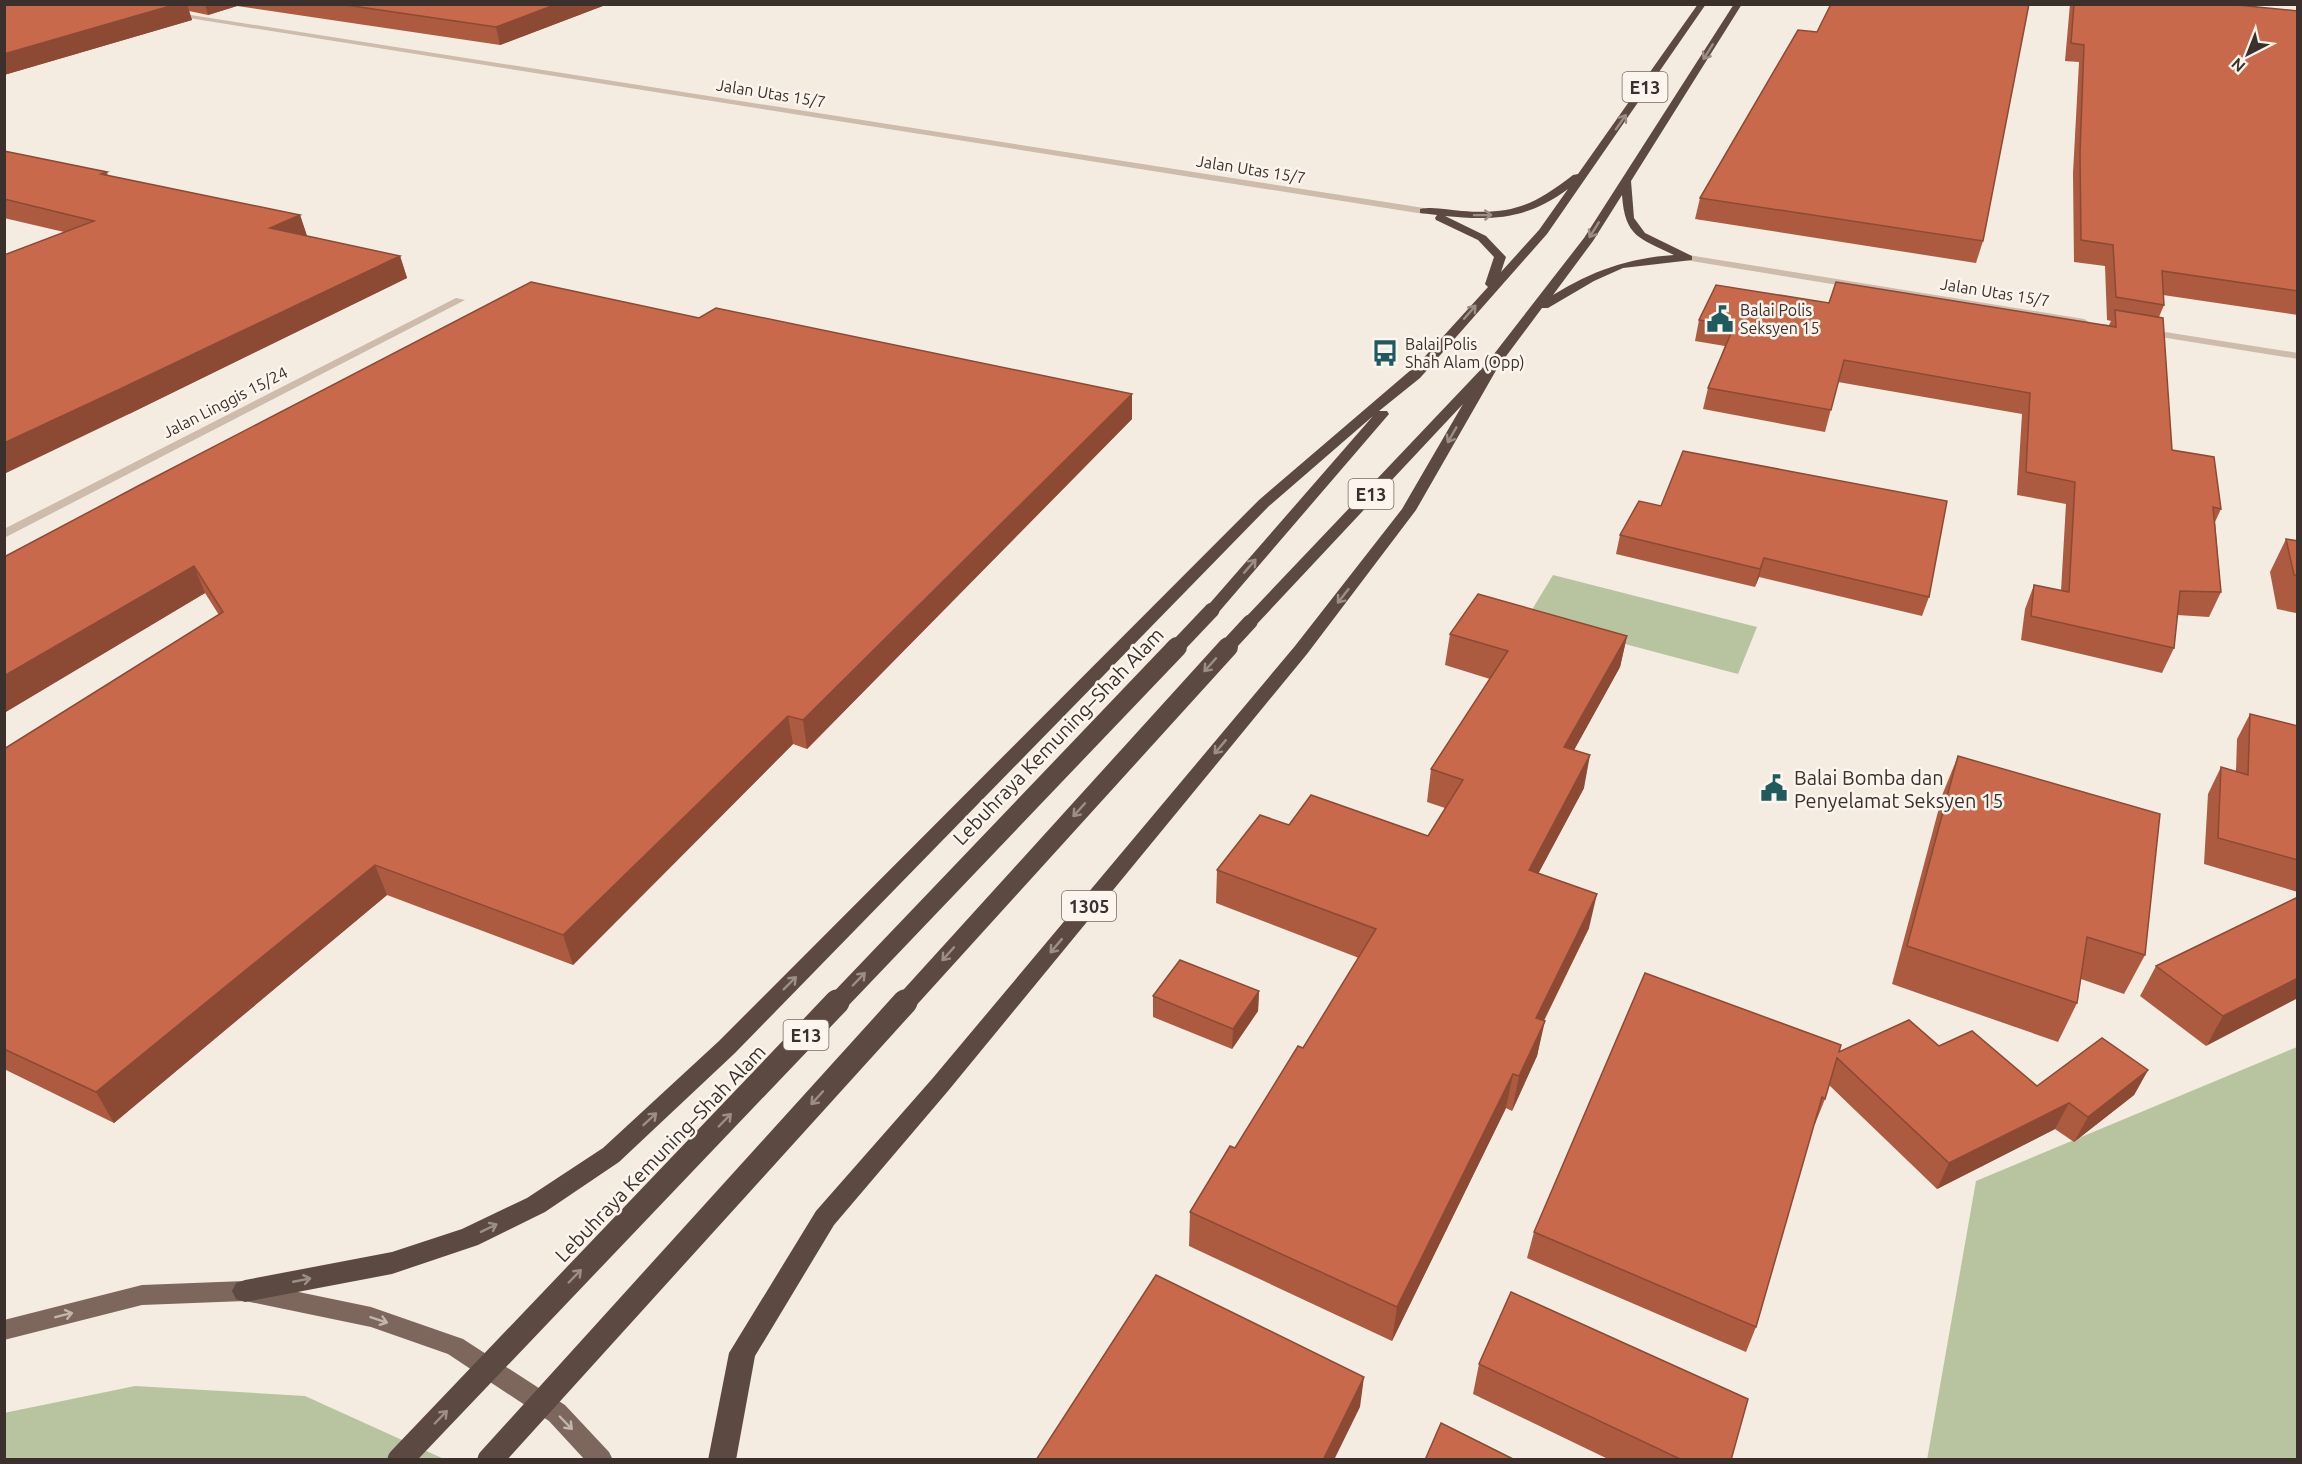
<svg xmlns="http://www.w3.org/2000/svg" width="2302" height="1464" viewBox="0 0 2302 1464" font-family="Ubuntu,sans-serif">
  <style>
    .green { fill: #b8c4a0 }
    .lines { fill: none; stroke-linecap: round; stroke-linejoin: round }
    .minor { fill: #cdbbac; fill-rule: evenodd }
    .major { fill: #7d675c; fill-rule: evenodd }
    .highway { fill: #5c4a42; fill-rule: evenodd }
    .highway-bridge-far2 { stroke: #5c4a42; stroke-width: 15 }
    .highway-bridge-far1 { stroke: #5c4a42; stroke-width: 20 }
    .highway-bridge { stroke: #5c4a42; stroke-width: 25 }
    .wall { fill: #ac5a40 }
    .shaded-wall { fill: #8c4a34 }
    .building { fill: #c8694b; stroke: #8c4a34; stroke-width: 1.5 }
    .oneway { stroke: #9c8e87 }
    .oneway2 { stroke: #c2b5ac }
    .labels { text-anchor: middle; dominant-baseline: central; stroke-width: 5; stroke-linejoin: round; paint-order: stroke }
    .far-street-label { font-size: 16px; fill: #3b302b; stroke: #fbf5ee }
    .far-poi-label { font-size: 16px; fill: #3b302b; stroke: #fbf5ee; text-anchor: start }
    .shield { fill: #fbf5ee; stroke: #756b66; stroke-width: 1.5 }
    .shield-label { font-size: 18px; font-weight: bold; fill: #3b302b }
    .street-label { font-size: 20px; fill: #3b302b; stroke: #fbf5ee }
    .poi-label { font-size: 20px; fill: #3b302b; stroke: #fbf5ee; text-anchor: start }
  </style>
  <rect width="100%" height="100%" fill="#f4ebe1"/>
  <!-- green -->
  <g class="green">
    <path d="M1553 575 1757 627 1738 674 1527 618Z"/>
    <path d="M2297 1047V1459L1927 1460 1976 1181Z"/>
    <path d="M135 1386 305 1396 444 1459H5L4 1413Z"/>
  </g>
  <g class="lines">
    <!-- minor -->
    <g class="minor">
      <path d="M172 12 1424 208 1428 211 1424 214 170 15Z"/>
      <path d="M1688 255 2084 319 2089 322 2084 325 1685 260 1683 258Z"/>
      <path d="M456 298 465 300 4 538V529Z"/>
      <path d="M2146 329 2298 353V359L2142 334 2141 332Z"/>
    </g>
    <!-- major -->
    <path class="major" d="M245 1281 371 1307 463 1339 565 1405 609 1452 613 1460H585L549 1421 448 1354 371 1327 245 1301 142 1305 4 1340V1320L142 1285Z"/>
    <!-- highway -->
    <g class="highway">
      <path d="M1698 4H1706L1547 234 1420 378 1379 411H1387L1389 414 1218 613 1212 615 1204 610 1373 416 1269 506 735 1053 619 1162 545 1212 478 1245 392 1274 245 1302 236 1299 232 1291 236 1283 245 1280 392 1252 462 1229 527 1198 603 1148 719 1041 1259 500 1419 363 1488 287 1485 284 1494 257 1478 240 1436 220 1435 218 1437 215 1420 213V209C1433 206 1449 210 1462 211 1513 215 1534 205 1573 175L1578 174ZM1568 189 1539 230 1501 272 1506 257 1486 236 1445 216C1493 221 1528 219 1568 189Z"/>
      <path d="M1734 4H1742L1631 181 1634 218 1645 233 1692 256V260L1623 268 1594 281 1548 308H1542L1498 367 1416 510 1307 654 948 1091 834 1225 755 1356 736 1460H708L729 1353 816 1211 932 1079 1295 646 1402 509 1463 404 1256 625H1244L1242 622 1244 619 1487 363 1584 238ZM1622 195C1625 237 1639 238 1674 255 1628 258 1592 271 1553 295L1593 241Z"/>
    </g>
    <!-- highway-bridge-far2 -->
    <g class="highway-bridge-far2">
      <path d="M1176 648 1212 610"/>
      <path d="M1226 648 1250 622"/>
    </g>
    <!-- highway-bridge-far1 -->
    <g class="highway-bridge-far1">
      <path d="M836 1004 1177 647"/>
      <path d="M904 1004 1228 647"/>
    </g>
    <!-- highway-bridge -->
    <g class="highway-bridge">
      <path d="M400 1460 837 1002"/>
      <path d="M490 1460 905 1002"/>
    </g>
  </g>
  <!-- wall -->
  <g class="wall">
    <path d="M4 4H608L500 45 237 6 208 15 189 11 192 20 4 75Z"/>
    <path d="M2070 4H2227L2298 11V315L2163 295 2164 305 2159 317 2172 450 2221 509 2215 522 2221 592 2209 617 2177 615 2174 648 2162 673 2021 640 2025 609 2034 585 2061 591 2066 504 2017 495 2022 414 1838 382 1825 432 1703 409 1708 388 1725 346 1695 341 1699 320 1829 303 2109 325 2111 321 2107 320 2105 266 2074 262 2073 173 2079 62 2065 61Z"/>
    <path d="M4 151 107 172 108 176 300 215 307 236 400 256 407 278 129 414 64 232 4 218Z"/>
    <path d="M1700 198 1983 241 1976 263 1695 219Z"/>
    <path d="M1132 419 807 749 793 744 573 965 387 895 114 1123 4 1069V749L219 615 205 593 4 713V557Z"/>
    <path d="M1639 501 1929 597 1922 616 1759 577 1755 587 1616 554 1620 535Z"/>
    <path d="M2286 539 2298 541V618L2296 613 2277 609 2270 572Z"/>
    <path d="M1450 634 1627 636 1620 667 1574 750 1584 788 1538 874 1589 928 1544 1021 1537 1056 1512 1111 1506 1108 1392 1341 1189 1246 1190 1212 1235 1148 1303 1048 1359 958 1216 903 1217 870 1289 825 1428 836 1445 808 1427 802 1431 769 1490 679 1445 665Z"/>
    <path d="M2250 714 2298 726V892L2204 864 2208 794 2221 767 2236 771 2237 739Z"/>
    <path d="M1958 756 2145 955 2124 994 2081 979 2077 1003 2058 1042 1892 984 1943 793Z"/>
    <path d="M2298 897 2206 1046 2140 996 2156 966Z"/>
    <path d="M1259 991 1258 1011 1232 1049 1153 1017V996Z"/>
    <path d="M1939 1046 2037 1086 2148 1070 2134 1095 2074 1142 2055 1129 1937 1189 1829 1085 1825 1099 1815 1124H1814L1756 1327 1746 1352 1527 1258 1534 1232 1839 1052Z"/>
    <path d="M1479 1364 1731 1460H1610L1473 1394Z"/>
  </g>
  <!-- shaded-wall -->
  <g class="shaded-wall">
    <path d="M177 4H187L192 20 4 75V54Z"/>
    <path d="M205 4H236L237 6 208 15Z"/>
    <path d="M557 4H608L500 45 496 27Z"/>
    <path d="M300 215 307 236 270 228Z"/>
    <path d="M400 256 407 278 129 414 4 474V443Z"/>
    <path d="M1132 394V419L807 749 803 720Z"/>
    <path d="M1764 558 1759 577 1755 587 1760 569Z"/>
    <path d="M194 566 205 593 4 713V676Z"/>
    <path d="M1627 636 1620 667 1558 779 1564 747Z"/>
    <path d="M788 716 793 744 573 965 563 935Z"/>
    <path d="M1590 755 1584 788 1522 904 1529 870Z"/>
    <path d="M375 865 387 895 114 1123 96 1092Z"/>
    <path d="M1597 894 1589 928 1528 1052 1536 1018Z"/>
    <path d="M2298 978V998L2206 1046 2223 1016Z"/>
    <path d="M1259 991 1258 1011 1232 1049 1233 1029Z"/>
    <path d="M1545 1021 1537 1056 1512 1111 1519 1076Z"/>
    <path d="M2148 1070 2134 1095 2074 1142 2088 1117Z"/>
    <path d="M1513 1074 1506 1108 1392 1341 1397 1307Z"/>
    <path d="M2069 1103 2055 1129 1937 1189 1949 1163Z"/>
    <path d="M1364 1377 1360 1407 1334 1460H1323Z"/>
  </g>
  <!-- building -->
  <g class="building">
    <path d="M4 4H177L4 54Z"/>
    <path d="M339 4H557L496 27Z"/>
    <path d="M1831 4H2029L1983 241 1700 198 1798 30 1817 32Z"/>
    <path d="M2074 4H2227L2298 11V291L2162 271 2164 305 2116 297 2113 245 2081 240 2080 153 2084 45 2071 43Z"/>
    <path d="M4 151 107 172 101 174 300 215 270 228 400 256 118 390 4 443V255L94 221 4 199Z"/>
    <path d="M531 282 699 318 716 308 1132 394 803 720 788 716 563 935 375 865 96 1092 4 1049V749L223 612 194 566 4 676V557L138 486Z"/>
    <path d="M1836 282 2116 327 2115 310 2163 318 2172 450 2214 457 2221 509 2213 507 2221 592 2180 591 2174 648 2031 616 2034 585 2069 592 2075 482 2026 472 2030 393 1844 360 1831 410 1708 388 1734 326 1699 320 1716 285 1829 303Z"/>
    <path d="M1683 451 1947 501 1929 597 1764 558 1760 569 1620 535 1639 501 1661 506Z"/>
    <path d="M2286 539 2298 541V576L2294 575Z"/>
    <path d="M1478 594 1627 636 1564 747 1590 755 1529 870 1597 894 1536 1018 1545 1021 1519 1076 1513 1074 1397 1307 1190 1212 1230 1146 1235 1148 1298 1046 1303 1048 1376 929 1217 870 1260 815 1289 825 1311 795 1428 836 1463 780 1431 769 1508 651 1450 634Z"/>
    <path d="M2250 714 2298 726V860L2218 838 2221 767 2248 775Z"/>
    <path d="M1958 756 2160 814 2145 955 2087 937 2077 1003 1907 946Z"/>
    <path d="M2298 897V978L2223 1016 2156 966Z"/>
    <path d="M1180 960 1259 991 1233 1029 1153 996Z"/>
    <path d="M1645 973 1841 1045 1839 1052 1909 1020 1939 1046 1972 1031 2037 1086 2102 1038 2148 1070 2088 1117 2069 1103 1949 1163 1837 1058 1825 1099 1822 1097 1756 1327 1534 1232Z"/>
    <path d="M1156 1275 1364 1377 1323 1460H1036Z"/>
    <path d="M1511 1292 1748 1399 1731 1460H1682L1479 1364Z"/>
    <path d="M1441 1423 1515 1460H1425Z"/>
  </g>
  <!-- one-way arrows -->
  <defs><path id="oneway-shaft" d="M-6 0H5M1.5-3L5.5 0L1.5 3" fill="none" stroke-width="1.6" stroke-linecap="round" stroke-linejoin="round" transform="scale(1.5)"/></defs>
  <g class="oneway">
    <use href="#oneway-shaft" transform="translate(1708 52) rotate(122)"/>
    <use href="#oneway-shaft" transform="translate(1621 122) rotate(-55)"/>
    <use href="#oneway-shaft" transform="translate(1483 215) rotate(-1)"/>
    <use href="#oneway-shaft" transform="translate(1594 230) rotate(122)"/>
    <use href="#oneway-shaft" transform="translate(1470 312) rotate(-49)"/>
    <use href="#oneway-shaft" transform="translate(1452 435) rotate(120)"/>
    <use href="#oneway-shaft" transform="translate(1250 566) rotate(-49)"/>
    <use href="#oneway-shaft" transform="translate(1343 596) rotate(128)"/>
    <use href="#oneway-shaft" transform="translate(1210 665) rotate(132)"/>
    <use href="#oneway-shaft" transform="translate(1220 747) rotate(130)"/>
    <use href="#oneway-shaft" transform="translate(1079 810) rotate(132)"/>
    <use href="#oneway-shaft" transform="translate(1056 946) rotate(130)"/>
    <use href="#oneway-shaft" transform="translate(948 954) rotate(132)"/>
    <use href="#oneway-shaft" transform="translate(859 979) rotate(-46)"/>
    <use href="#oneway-shaft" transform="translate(790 983) rotate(-45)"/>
    <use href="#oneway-shaft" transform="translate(817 1098) rotate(132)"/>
    <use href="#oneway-shaft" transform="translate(650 1119) rotate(-43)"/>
    <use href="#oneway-shaft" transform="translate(725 1120) rotate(-46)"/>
    <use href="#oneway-shaft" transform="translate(489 1228) rotate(-26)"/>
    <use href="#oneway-shaft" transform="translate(575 1276) rotate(-46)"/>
    <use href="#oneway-shaft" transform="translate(302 1280) rotate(-11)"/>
    <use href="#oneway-shaft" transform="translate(441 1417) rotate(-46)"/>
  </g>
  <g class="oneway2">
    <use href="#oneway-shaft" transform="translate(64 1315) rotate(-14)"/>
    <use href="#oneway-shaft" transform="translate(379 1320) rotate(18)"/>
    <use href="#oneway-shaft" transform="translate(566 1423) rotate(46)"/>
  </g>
  <!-- icons -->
  <defs>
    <symbol id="civic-bare" viewBox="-9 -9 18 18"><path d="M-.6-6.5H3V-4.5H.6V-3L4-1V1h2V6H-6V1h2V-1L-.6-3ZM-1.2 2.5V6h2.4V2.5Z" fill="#1f5a5e" stroke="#fbf5ee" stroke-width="2.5" paint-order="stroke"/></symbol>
    <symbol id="bus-bare" viewBox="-9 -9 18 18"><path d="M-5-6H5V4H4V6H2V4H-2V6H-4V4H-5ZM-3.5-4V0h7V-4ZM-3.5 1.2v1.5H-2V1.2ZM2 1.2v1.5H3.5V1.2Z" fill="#1f5a5e" stroke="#fbf5ee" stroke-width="2.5" paint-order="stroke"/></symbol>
  </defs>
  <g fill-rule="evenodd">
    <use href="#civic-bare" x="1701" y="300" width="38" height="38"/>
    <use href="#bus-bare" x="1366" y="334" width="38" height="38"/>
    <use href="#civic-bare" x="1755" y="769" width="38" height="38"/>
  </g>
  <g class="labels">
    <!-- far-street labels -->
    <g class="far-street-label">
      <text transform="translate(771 93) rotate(9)">Jalan Utas 15/7</text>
      <text transform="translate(1251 169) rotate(9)">Jalan Utas 15/7</text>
      <text transform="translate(1995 292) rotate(9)">Jalan Utas 15/7</text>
      <text transform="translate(225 402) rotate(-27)">Jalan Linggis 15/24</text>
    </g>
    <!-- far-poi labels -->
    <g class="far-poi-label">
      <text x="1740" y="310">Balai Polis<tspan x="1740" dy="18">Seksyen 15</tspan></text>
      <text x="1405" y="344">Balai Polis<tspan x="1405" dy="18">Shah Alam (Opp)</tspan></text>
    </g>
    <!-- shield labels -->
    <g class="shield">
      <rect x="1622.5" y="72" width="45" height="30" rx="4.5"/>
      <rect x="1348.5" y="479" width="45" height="30" rx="4.5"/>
      <rect x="1062" y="891" width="54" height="30" rx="4.5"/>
      <rect x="783.5" y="1020" width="45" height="30" rx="4.5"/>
    </g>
    <g class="shield-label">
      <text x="1645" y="87">E13</text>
      <text x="1371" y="494">E13</text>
      <text x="1089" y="906">1305</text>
      <text x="806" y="1035">E13</text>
    </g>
    <!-- street labels -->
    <g class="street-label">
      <text transform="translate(1058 736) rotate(-46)">Lebuhraya Kemuning–Shah Alam</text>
      <text transform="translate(660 1153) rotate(-46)">Lebuhraya Kemuning–Shah Alam</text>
    </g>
    <!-- poi labels -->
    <g class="poi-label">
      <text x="1794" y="777">Balai Bomba dan<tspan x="1794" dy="23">Penyelamat Seksyen 15</tspan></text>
    </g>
  </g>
  <!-- border -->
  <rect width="2302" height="1464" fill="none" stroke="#3b302b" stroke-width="12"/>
  <!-- north arrow -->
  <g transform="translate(2248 54) rotate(222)" stroke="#fbf5ee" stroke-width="4.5" paint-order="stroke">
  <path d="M0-4.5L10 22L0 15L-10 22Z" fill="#3b302b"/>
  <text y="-9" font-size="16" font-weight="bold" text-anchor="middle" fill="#3b302b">N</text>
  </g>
</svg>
